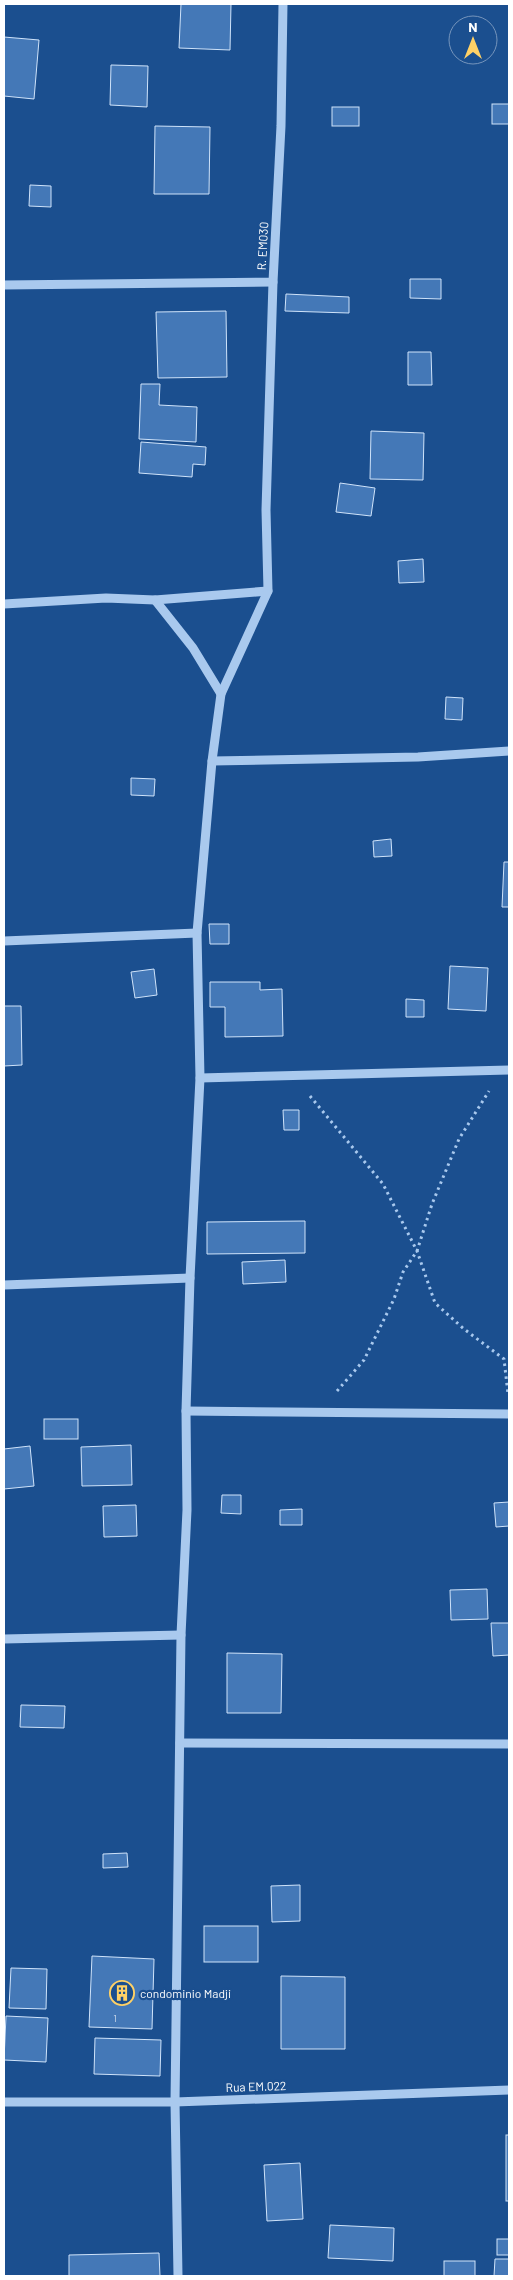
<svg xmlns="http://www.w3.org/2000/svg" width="513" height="2280" viewBox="0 0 513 2280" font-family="Barlow,sans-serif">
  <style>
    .building { fill: #4478b7; stroke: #cfe3fa }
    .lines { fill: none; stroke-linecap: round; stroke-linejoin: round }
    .path { stroke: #a9c9ee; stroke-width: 3; stroke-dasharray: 2.5 4; stroke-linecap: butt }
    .minor { stroke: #a9c9ee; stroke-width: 9 }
    .labels { text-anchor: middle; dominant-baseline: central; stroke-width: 4.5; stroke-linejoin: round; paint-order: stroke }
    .number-label { font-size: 10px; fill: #d0dded }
    .street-label { font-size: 12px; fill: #fff; stroke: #1b4f8f }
    .poi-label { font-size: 12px; fill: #fff; stroke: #1b4f8f; text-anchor: start }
  </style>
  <rect width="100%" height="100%" fill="#1b4f8f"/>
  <!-- building -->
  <g class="building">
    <path d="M181 4H231L230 50 179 48Z"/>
    <path d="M4 37 39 40 34 99 4 96Z"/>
    <path d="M111 65 148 66 147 107 110 105Z"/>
    <rect x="492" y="104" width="17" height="20"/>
    <rect x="332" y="107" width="27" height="19"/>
    <path d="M155 126 210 127 209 194H154Z"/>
    <path d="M30 185 51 186V207L29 206Z"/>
    <path d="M410 279H441V299L410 298Z"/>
    <path d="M286 294 349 297V313L285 311Z"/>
    <path d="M226 311 227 377 158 378 156 312Z"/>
    <path d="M408 352H431L432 385H408Z"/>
    <path d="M141 384H160L159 405 197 407 196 442 139 439Z"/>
    <path d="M371 431 424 433 423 480 370 479Z"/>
    <path d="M141 442 206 447 205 465 193 464 192 477 139 473Z"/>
    <path d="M340 483 375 488 371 516 336 512Z"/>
    <path d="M423 559 424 582 399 583 398 561Z"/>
    <path d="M446 697 463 698 462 720 445 719Z"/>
    <path d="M131 778 155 779 154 796 131 795Z"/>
    <path d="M391 839 392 856 374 857 373 841Z"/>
    <path d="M504 862H509V907H502Z"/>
    <path d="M209 924H229V944H210Z"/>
    <path d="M450 966 488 968 486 1011 448 1009Z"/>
    <path d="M154 969 157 995 135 998 131 972Z"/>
    <path d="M210 982H260V990L282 989 283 1036 225 1037V1007H210Z"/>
    <path d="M406 999 424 1000V1017H406Z"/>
    <path d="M4 1006H21L22 1065 4 1066Z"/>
    <path d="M283 1110H299V1130H284Z"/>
    <path d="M305 1221V1253L207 1254V1222Z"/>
    <path d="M285 1260 286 1282 243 1284 242 1262Z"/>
    <rect x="44" y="1419" width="34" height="20"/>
    <path d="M131 1445 132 1485 82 1486 81 1447Z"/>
    <path d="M30 1446 34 1486 4 1489V1449Z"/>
    <path d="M222 1495H241V1514L221 1513Z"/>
    <path d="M509 1502V1526L496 1527 494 1503Z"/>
    <path d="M136 1505 137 1536 104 1537 103 1506Z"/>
    <path d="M302 1509V1525H280V1510Z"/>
    <path d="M487 1589 488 1619 451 1620 450 1590Z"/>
    <path d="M491 1623H509V1655L493 1656Z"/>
    <path d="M227 1653 282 1654 281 1713H227Z"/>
    <path d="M21 1705 65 1706 64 1728 20 1727Z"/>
    <path d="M127 1853 128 1867 103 1868V1854Z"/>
    <path d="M300 1885V1921L272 1922 271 1886Z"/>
    <rect x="204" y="1926" width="54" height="36"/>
    <path d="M92 1956 154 1959 152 2029 89 2027Z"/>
    <path d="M11 1968 47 1969 46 2009 9 2008Z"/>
    <path d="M281 1976 345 1977V2049H281Z"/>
    <path d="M6 2016 48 2018 46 2062 4 2060Z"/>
    <path d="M95 2038 161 2040 160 2076 94 2074Z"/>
    <rect x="506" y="2135" width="3" height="66"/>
    <path d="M300 2163 303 2219 267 2221 264 2165Z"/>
    <path d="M330 2225 394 2228 393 2261 328 2258Z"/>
    <rect x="497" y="2239" width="12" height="16"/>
    <path d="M159 2253 160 2276H69V2255Z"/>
    <path d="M495 2259H509V2276H494Z"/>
    <rect x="444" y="2261" width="31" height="15"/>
  </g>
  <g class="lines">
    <!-- path -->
    <g class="path">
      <path d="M310 1096 383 1184 417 1251 435 1303 464 1329 504 1359 508 1394"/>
      <path d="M337 1391 364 1360 394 1299 403 1272 417 1251 432 1204 459 1139 489 1091"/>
    </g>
    <!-- minor -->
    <g class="minor">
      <path d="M4 285 273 282 281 126 283 4"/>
      <path d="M155 600 193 648 221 694"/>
      <path d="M4 604 106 598 155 600 268 591"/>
      <path d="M212 761 418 757 509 751"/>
      <path d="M4 941 197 933"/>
      <path d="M200 1078 509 1070"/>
      <path d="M4 1285 190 1278"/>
      <path d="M186 1411 509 1414"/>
      <path d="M4 1639 181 1635"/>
      <path d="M180 1743 509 1744"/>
      <path d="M4 2102H175L509 2090"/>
      <path d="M178 2276 175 2102 181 1635 187 1510 186 1411 190 1278 200 1078 197 933 212 761 221 694 268 591 266 510 273 282"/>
    </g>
  </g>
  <!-- icons -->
  <defs>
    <symbol id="building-ring" viewBox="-11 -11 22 22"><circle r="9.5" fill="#1b4f8f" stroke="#ffd166" stroke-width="1.5"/><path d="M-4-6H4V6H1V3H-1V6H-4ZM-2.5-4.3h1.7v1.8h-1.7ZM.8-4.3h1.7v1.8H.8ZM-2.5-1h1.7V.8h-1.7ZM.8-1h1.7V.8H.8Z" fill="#ffd166"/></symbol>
  </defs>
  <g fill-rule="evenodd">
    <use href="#building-ring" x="108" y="1979" width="28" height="28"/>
  </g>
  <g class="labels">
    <!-- number labels -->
    <g class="number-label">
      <text x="115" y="2018">1</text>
    </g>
    <!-- street labels -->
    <g class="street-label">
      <text transform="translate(262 246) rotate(-87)">R. EM030</text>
      <text transform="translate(256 2086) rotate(-2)">Rua EM.022</text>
    </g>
    <!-- poi labels -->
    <g class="poi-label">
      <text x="140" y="1993">condominio Madji</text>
    </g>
  </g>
  <!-- border -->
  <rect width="513" height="2280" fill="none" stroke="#ffffff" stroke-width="10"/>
  <!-- north arrow -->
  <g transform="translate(473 40)"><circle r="24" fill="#1b4f8f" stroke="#7695bc"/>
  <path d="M0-4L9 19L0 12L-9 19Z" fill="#ffd166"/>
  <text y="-8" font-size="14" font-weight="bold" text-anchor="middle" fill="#ffffff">N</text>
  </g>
</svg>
